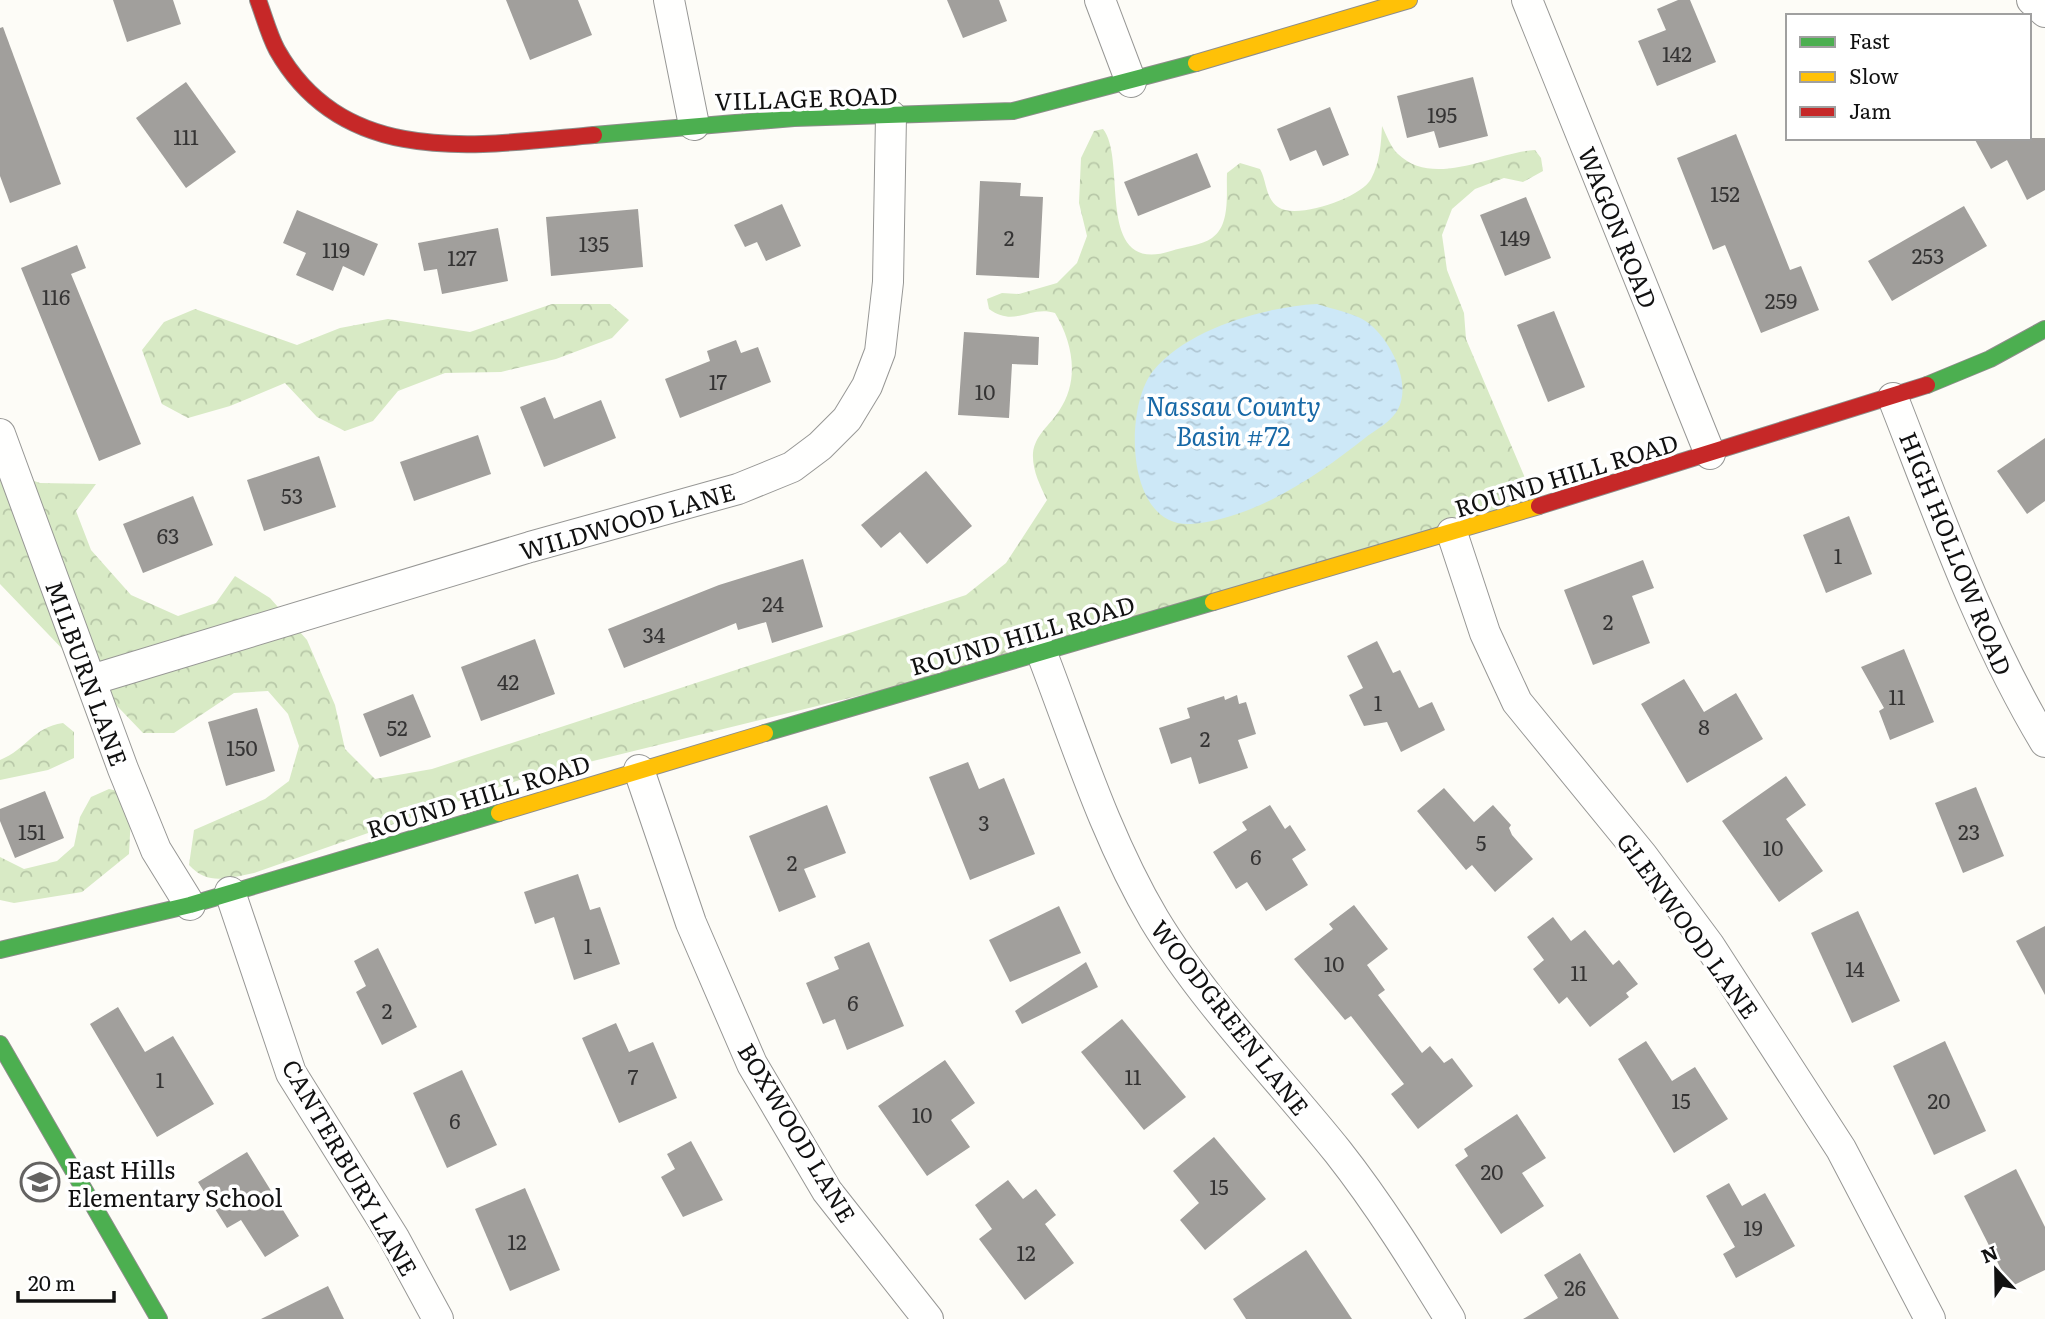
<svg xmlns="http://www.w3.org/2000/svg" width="2045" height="1319" viewBox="0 0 2045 1319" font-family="Literata,serif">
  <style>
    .forest { fill: url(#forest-crowns) }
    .water { fill: url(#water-ripples) }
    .building { fill: #a19f9c }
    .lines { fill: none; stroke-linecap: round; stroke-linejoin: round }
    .street-casing { stroke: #979795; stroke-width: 32 }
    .fast-casing { stroke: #8e8d8b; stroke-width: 18 }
    .slow-casing { stroke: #8e8d8b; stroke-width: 18 }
    .jam-casing { stroke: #8e8d8b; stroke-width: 18 }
    .street { stroke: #fffffe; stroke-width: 30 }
    .fast { stroke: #4caf50; stroke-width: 16 }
    .slow { stroke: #ffc107; stroke-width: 16 }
    .jam { stroke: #c62828; stroke-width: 16 }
    .labels { text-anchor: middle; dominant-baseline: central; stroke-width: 7; stroke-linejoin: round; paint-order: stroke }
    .number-label { font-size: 21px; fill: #353434 }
    .street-label { font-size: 24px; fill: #111; stroke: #fff }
    .poi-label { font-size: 24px; fill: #111; stroke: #fff; text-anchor: start }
    .water-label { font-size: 26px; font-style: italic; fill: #1768a6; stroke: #fff }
  </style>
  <defs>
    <pattern id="forest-crowns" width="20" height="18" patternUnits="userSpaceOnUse" patternTransform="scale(1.75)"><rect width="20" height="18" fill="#d8eac5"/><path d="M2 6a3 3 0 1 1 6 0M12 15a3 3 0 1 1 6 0" fill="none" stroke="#b8c8a8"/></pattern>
    <pattern id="water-ripples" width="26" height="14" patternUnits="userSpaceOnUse" patternTransform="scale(1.75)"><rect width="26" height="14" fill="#cde8f7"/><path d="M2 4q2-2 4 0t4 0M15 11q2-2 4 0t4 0" fill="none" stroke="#afc6d3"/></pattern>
  </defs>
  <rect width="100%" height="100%" fill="#fdfcf7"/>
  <!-- forest -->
  <g class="forest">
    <path d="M1382 126C1386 134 1391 148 1398 154 1434 189 1494 152 1535 150L1541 158 1543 171 1523 182 1504 178 1475 189 1452 209 1442 235 1447 270 1464 313 1466 339 1537 506 1041 651 528 777 254 873C228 878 208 886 189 865L194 830 265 799 289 781 299 746 288 714 268 691 234 693 174 733H143L0 584V469L40 483 96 484 76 511 91 550 131 595 178 616 216 603 235 576 270 598 307 640 335 705 345 749 375 779 432 769 966 595 1006 563 1047 500C1040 485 1032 470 1033 453 1035 435 1050 425 1059 411 1080 380 1073 343 1055 313 1030 305 1015 328 989 309L987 299 1002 293 1019 294 1057 283 1077 263 1087 236 1079 203 1081 158 1094 131 1103 129C1128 160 1093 276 1171 251 1183 247 1202 245 1212 238 1231 225 1226 193 1227 173L1240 163 1260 169C1267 181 1265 198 1278 207 1296 220 1361 198 1371 179 1380 162 1381 144 1382 126Z"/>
    <path d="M552 304H610L629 320 612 338 556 359 501 372 445 373 398 391 373 421 345 431 317 417 285 383 230 406 188 418 162 404 142 350 164 322 195 309 297 345 340 328 388 319 470 332Z"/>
    <path d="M63 723 74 732V758L48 770 0 780V760C27 749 32 728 63 723Z"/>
    <path d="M109 789 122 792 131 815 129 854 82 892 14 903 0 900V857L24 869 57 861 74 846 80 817 91 797Z"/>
  </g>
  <!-- water -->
  <path class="water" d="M1317 304C1332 309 1354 313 1367 322 1391 339 1416 389 1394 415 1387 424 1374 431 1365 438 1317 476 1254 519 1191 524 1125 528 1124 407 1153 371 1188 328 1265 307 1317 304Z"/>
  <!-- building -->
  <g class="building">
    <path d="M113 0H173L181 24 127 42Z"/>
    <path d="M506 0H578L592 35 530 60Z"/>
    <path d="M947 0H999L1007 21 963 38Z"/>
    <path d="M1678 0H1690L1716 62 1657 86 1638 41 1666 30 1657 9Z"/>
    <path d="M3 27 61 184 10 203 0 176V28Z"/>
    <path d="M1473 77 1488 136 1439 148 1434 131 1407 138 1397 96Z"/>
    <path d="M186 82 236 152 186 188 136 118Z"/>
    <path d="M1330 107 1349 155 1323 166 1316 150 1290 161 1277 129Z"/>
    <path d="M1736 134 1790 270 1801 266 1819 310 1761 333 1725 245 1713 250 1677 158Z"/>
    <path d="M1974 138H2045V190L2027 200 2007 160 1991 169Z"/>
    <path d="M1197 153 1211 187 1138 216 1124 182Z"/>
    <path d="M980 181 1021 183 1020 196 1043 197 1039 278 976 275Z"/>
    <path d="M1526 197 1551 258 1505 276 1480 215Z"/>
    <path d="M782 204 801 246 766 261 757 242 745 247 734 225Z"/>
    <path d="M1964 206 1987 246 1892 301 1868 261Z"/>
    <path d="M638 209 643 267 551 276 546 217Z"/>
    <path d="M297 210 378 244 364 276 343 266 333 291 296 275 306 253 283 243Z"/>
    <path d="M498 228 508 281 442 294 437 269 424 271 418 243Z"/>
    <path d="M77 245 86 268 71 274 141 444 99 461 21 268Z"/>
    <path d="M1554 311 1585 387 1548 402 1517 325Z"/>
    <path d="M964 332 1039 337 1038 365 1012 364 1009 418 958 415Z"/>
    <path d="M736 340 741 353 758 347 771 382 680 418 665 379 710 361 707 351Z"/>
    <path d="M545 397 554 419 601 400 616 438 544 467 520 407Z"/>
    <path d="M478 435 491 474 414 501 400 462Z"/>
    <path d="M2045 438V501L2027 514 1997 471Z"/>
    <path d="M319 456 336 507 264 531 247 480Z"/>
    <path d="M926 471 972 526 927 564 900 532 881 548 861 525Z"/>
    <path d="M193 496 213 545 143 573 123 524Z"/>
    <path d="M1849 516 1872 574 1826 593 1803 535Z"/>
    <path d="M803 559 823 627 772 643 766 622 738 630 736 623 624 668 608 629 719 585Z"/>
    <path d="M1643 560 1654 588 1632 596 1650 643 1593 665 1564 590Z"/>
    <path d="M535 639 555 694 481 721 461 667Z"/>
    <path d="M1377 641 1393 673 1400 670 1419 708 1432 702 1445 730 1401 752 1387 722 1364 726 1349 695 1363 688 1347 656Z"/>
    <path d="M1904 649 1934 722 1890 740 1879 711 1884 708 1861 667Z"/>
    <path d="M1684 679 1704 712 1736 693 1763 739 1687 783 1641 704Z"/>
    <path d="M413 694 431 737 380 757 363 714Z"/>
    <path d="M1237 695 1239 704 1246 702 1256 734 1238 740 1248 768 1199 784 1191 757 1171 764 1159 728 1190 718 1187 708 1224 696 1225 700Z"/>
    <path d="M257 708 275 771 226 786 208 722Z"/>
    <path d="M968 762 979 789 1004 778 1035 854 970 880 929 777Z"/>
    <path d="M1786 776 1806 805 1786 819 1823 871 1779 902 1722 821Z"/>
    <path d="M1976 787 2004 856 1963 873 1935 803Z"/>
    <path d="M1444 788 1474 822 1493 805 1511 825 1509 828 1512 835 1533 859 1495 892 1472 865 1466 870 1417 811Z"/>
    <path d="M45 791 64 838 15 858 0 821V809Z"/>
    <path d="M827 805 846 853 804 869 816 897 779 912 749 836Z"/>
    <path d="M1270 805 1285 829 1290 825 1306 850 1292 859 1308 885 1266 911 1247 882 1236 889 1213 852 1247 830 1242 822Z"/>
    <path d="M578 874 590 910 600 907 620 964 574 980 554 917 535 924 524 892Z"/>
    <path d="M1354 905 1388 949 1367 965 1385 990 1378 995 1422 1053 1430 1046 1444 1063 1452 1058 1473 1086 1418 1129 1391 1094 1404 1084 1351 1016 1345 1020 1294 959 1333 929 1329 924Z"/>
    <path d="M1059 906 1081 953 1010 982 989 940Z"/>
    <path d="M1858 911 1900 1001 1852 1023 1811 933Z"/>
    <path d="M1553 917 1571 941 1585 930 1613 965 1619 960 1638 984 1626 993 1629 997 1590 1027 1567 997 1559 1004 1533 969 1544 960 1527 937Z"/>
    <path d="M2045 926V995L2016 941Z"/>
    <path d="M869 942 904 1026 847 1050 835 1019 823 1024 806 983 839 969 834 957Z"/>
    <path d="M378 948 417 1027 382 1045 356 992 366 986 354 961Z"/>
    <path d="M1086 962 1098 987 1022 1024 1015 1011Z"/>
    <path d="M118 1007 145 1052 173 1036 214 1104 157 1137 90 1024Z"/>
    <path d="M1122 1019 1186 1097 1144 1130 1081 1052Z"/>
    <path d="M616 1023 629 1052 653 1042 677 1098 619 1123 582 1038Z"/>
    <path d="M1646 1041 1672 1081 1695 1067 1728 1119 1674 1153 1618 1059Z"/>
    <path d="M1945 1041 1986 1131 1934 1155 1893 1066Z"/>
    <path d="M945 1060 975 1103 951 1120 970 1147 927 1176 878 1106Z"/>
    <path d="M462 1070 497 1145 447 1168 413 1093Z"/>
    <path d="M1517 1114 1546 1158 1522 1173 1544 1206 1501 1234 1455 1165 1468 1156 1464 1149Z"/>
    <path d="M1214 1137 1266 1199 1205 1250 1180 1220 1199 1203 1173 1171Z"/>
    <path d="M691 1141 723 1200 683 1217 661 1177 675 1169 667 1154Z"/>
    <path d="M247 1152 299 1236 265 1257 241 1220 227 1228 198 1182Z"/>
    <path d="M2016 1169 2045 1227V1270L2010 1287 1964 1196Z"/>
    <path d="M1008 1180 1023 1199 1036 1189 1056 1215 1045 1224 1074 1263 1025 1300 979 1239 992 1229 975 1205Z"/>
    <path d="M1729 1183 1742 1206 1765 1193 1795 1246 1736 1278 1723 1254 1735 1247 1706 1196Z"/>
    <path d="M525 1188 560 1270 510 1291 475 1209Z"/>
    <path d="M1306 1250 1352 1319H1246L1233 1299Z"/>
    <path d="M1580 1253 1619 1319H1523L1558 1298 1544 1275Z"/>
    <path d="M328 1286 344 1319H261Z"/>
  </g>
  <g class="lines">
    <defs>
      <g id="street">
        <path d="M669 0 694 125"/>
        <path d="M1100 0 1131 82"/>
        <path d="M1527 0 1710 454"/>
        <path d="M2032 0 2045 12"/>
        <path d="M1893 398C1939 515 1980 634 2045 742"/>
        <path d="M0 434 123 769 156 850 190 905"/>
        <path d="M1452 533 1485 633 1517 702 1642 855 1709 945 1841 1149 1930 1319"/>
        <path d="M1041 651C1076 742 1105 836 1154 919 1204 1002 1278 1077 1338 1152 1379 1204 1415 1262 1450 1319"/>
        <path d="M91 680 530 547 738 489 792 467 820 446 847 419 867 386 880 352 888 282 891 116"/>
        <path d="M639 770 691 923 752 1064 827 1191 928 1319"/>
        <path d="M230 892 291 1073 394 1238 438 1319"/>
      </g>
      <g id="fast">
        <path d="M594 135 794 118 1013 111 1196 63"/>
        <path d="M1927 385 1990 359 2045 329"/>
        <path d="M765 733 1213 602"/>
        <path d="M0 950 190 905 499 813"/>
        <path d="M0 1044 159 1319"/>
      </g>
      <g id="slow">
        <path d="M1196 63 1409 0"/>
        <path d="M1213 602 1539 506"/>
        <path d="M499 813 765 733"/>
      </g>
      <g id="jam">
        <path d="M258 0C264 16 269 35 277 50 345 170 480 145 594 135"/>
        <path d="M1539 506 1927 385"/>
      </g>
    </defs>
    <!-- street casing -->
    <use href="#street" class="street-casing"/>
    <!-- fast casing -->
    <use href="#fast" class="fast-casing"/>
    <!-- slow casing -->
    <use href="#slow" class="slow-casing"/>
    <!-- jam casing -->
    <use href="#jam" class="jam-casing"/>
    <!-- street -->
    <use href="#street" class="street"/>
    <!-- fast -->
    <use href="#fast" class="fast"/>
    <!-- slow -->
    <use href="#slow" class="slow"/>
    <!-- jam -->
    <use href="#jam" class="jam"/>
  </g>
  <!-- icons -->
  <defs>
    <symbol id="school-ring" viewBox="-11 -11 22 22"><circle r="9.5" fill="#fff" stroke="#646362" stroke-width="1.5"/><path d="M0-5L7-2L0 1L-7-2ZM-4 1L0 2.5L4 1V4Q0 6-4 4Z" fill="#646362"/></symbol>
  </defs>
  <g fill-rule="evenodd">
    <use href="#school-ring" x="18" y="1160" width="44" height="44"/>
  </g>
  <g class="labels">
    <!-- number labels -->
    <g class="number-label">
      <text x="1677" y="52">142</text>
      <text x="1442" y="113">195</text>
      <text x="186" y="135">111</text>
      <text x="1725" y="192">152</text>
      <text x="1009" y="236">2</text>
      <text x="1515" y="236">149</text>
      <text x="594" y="242">135</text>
      <text x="336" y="248">119</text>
      <text x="1928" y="254">253</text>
      <text x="462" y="256">127</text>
      <text x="56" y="295">116</text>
      <text x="1781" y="299">259</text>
      <text x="718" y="380">17</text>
      <text x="985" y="390">10</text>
      <text x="292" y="494">53</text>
      <text x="168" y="534">63</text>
      <text x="1838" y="554">1</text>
      <text x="773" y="602">24</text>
      <text x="1608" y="620">2</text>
      <text x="654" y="633">34</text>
      <text x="508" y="680">42</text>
      <text x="1897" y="695">11</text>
      <text x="1378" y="701">1</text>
      <text x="1704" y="725">8</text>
      <text x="397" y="726">52</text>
      <text x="1205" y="737">2</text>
      <text x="242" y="746">150</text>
      <text x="984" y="821">3</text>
      <text x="32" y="830">151</text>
      <text x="1969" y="830">23</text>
      <text x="1481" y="841">5</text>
      <text x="1773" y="846">10</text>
      <text x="1256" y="855">6</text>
      <text x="792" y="861">2</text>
      <text x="588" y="944">1</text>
      <text x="1334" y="962">10</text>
      <text x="1855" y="967">14</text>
      <text x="1579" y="971">11</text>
      <text x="853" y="1001">6</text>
      <text x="387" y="1009">2</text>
      <text x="633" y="1075">7</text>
      <text x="1133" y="1075">11</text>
      <text x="160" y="1078">1</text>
      <text x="1681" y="1099">15</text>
      <text x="1939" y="1099">20</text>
      <text x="922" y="1113">10</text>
      <text x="455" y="1119">6</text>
      <text x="1492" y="1170">20</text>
      <text x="1219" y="1185">15</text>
      <text x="1753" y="1226">19</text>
      <text x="517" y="1240">12</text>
      <text x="1026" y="1251">12</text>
      <text x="1575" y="1286">26</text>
    </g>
    <!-- street labels -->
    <g class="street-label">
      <text transform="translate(806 97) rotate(-2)">VILLAGE ROAD</text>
      <text transform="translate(1619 227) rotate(68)">WAGON ROAD</text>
      <text transform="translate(1566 474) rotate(-17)">ROUND HILL ROAD</text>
      <text transform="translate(627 520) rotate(-16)">WILDWOOD LANE</text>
      <text transform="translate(1957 553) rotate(68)">HIGH HOLLOW ROAD</text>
      <text transform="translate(1022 634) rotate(-16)">ROUND HILL ROAD</text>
      <text transform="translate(88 673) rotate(70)">MILBURN LANE</text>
      <text transform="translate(478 795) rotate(-17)">ROUND HILL ROAD</text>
      <text transform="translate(1689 925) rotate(54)">GLENWOOD LANE</text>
      <text transform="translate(1231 1017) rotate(52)">WOODGREEN LANE</text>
      <text transform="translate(798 1132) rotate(59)">BOXWOOD LANE</text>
      <text transform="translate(351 1167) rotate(60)">CANTERBURY LANE</text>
    </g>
    <!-- poi labels -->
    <g class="poi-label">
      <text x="67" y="1168">East Hills<tspan x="67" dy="28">Elementary School</tspan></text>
    </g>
    <!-- water labels -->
    <g class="water-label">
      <text x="1233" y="404">Nassau County<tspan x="1233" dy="30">Basin #72</tspan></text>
    </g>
  </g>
  <!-- legend -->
  <rect x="1786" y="14" width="245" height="126" fill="#ffffff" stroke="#a0a0a0" stroke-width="2"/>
  <rect x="1800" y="37" width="35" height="10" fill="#4caf50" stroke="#a0a0a0" stroke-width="2"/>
  <text x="1849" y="49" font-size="21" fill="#111111">Fast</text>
  <rect x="1800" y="72" width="35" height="10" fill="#ffc107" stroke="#a0a0a0" stroke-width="2"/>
  <text x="1849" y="84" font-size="21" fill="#111111">Slow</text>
  <rect x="1800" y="107" width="35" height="10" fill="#c62828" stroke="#a0a0a0" stroke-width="2"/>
  <text x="1849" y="119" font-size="21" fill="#111111">Jam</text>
  <!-- north arrow -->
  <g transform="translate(1996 1270) rotate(338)" stroke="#ffffff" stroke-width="5" paint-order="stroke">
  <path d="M0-5L12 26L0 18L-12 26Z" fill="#111111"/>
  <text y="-10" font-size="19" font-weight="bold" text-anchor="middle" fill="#111111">N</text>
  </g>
  <!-- scale -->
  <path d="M18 1291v10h96v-10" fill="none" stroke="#111111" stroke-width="3.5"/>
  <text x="28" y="1291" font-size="21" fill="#111111" stroke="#ffffff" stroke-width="5" paint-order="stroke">20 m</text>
</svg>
